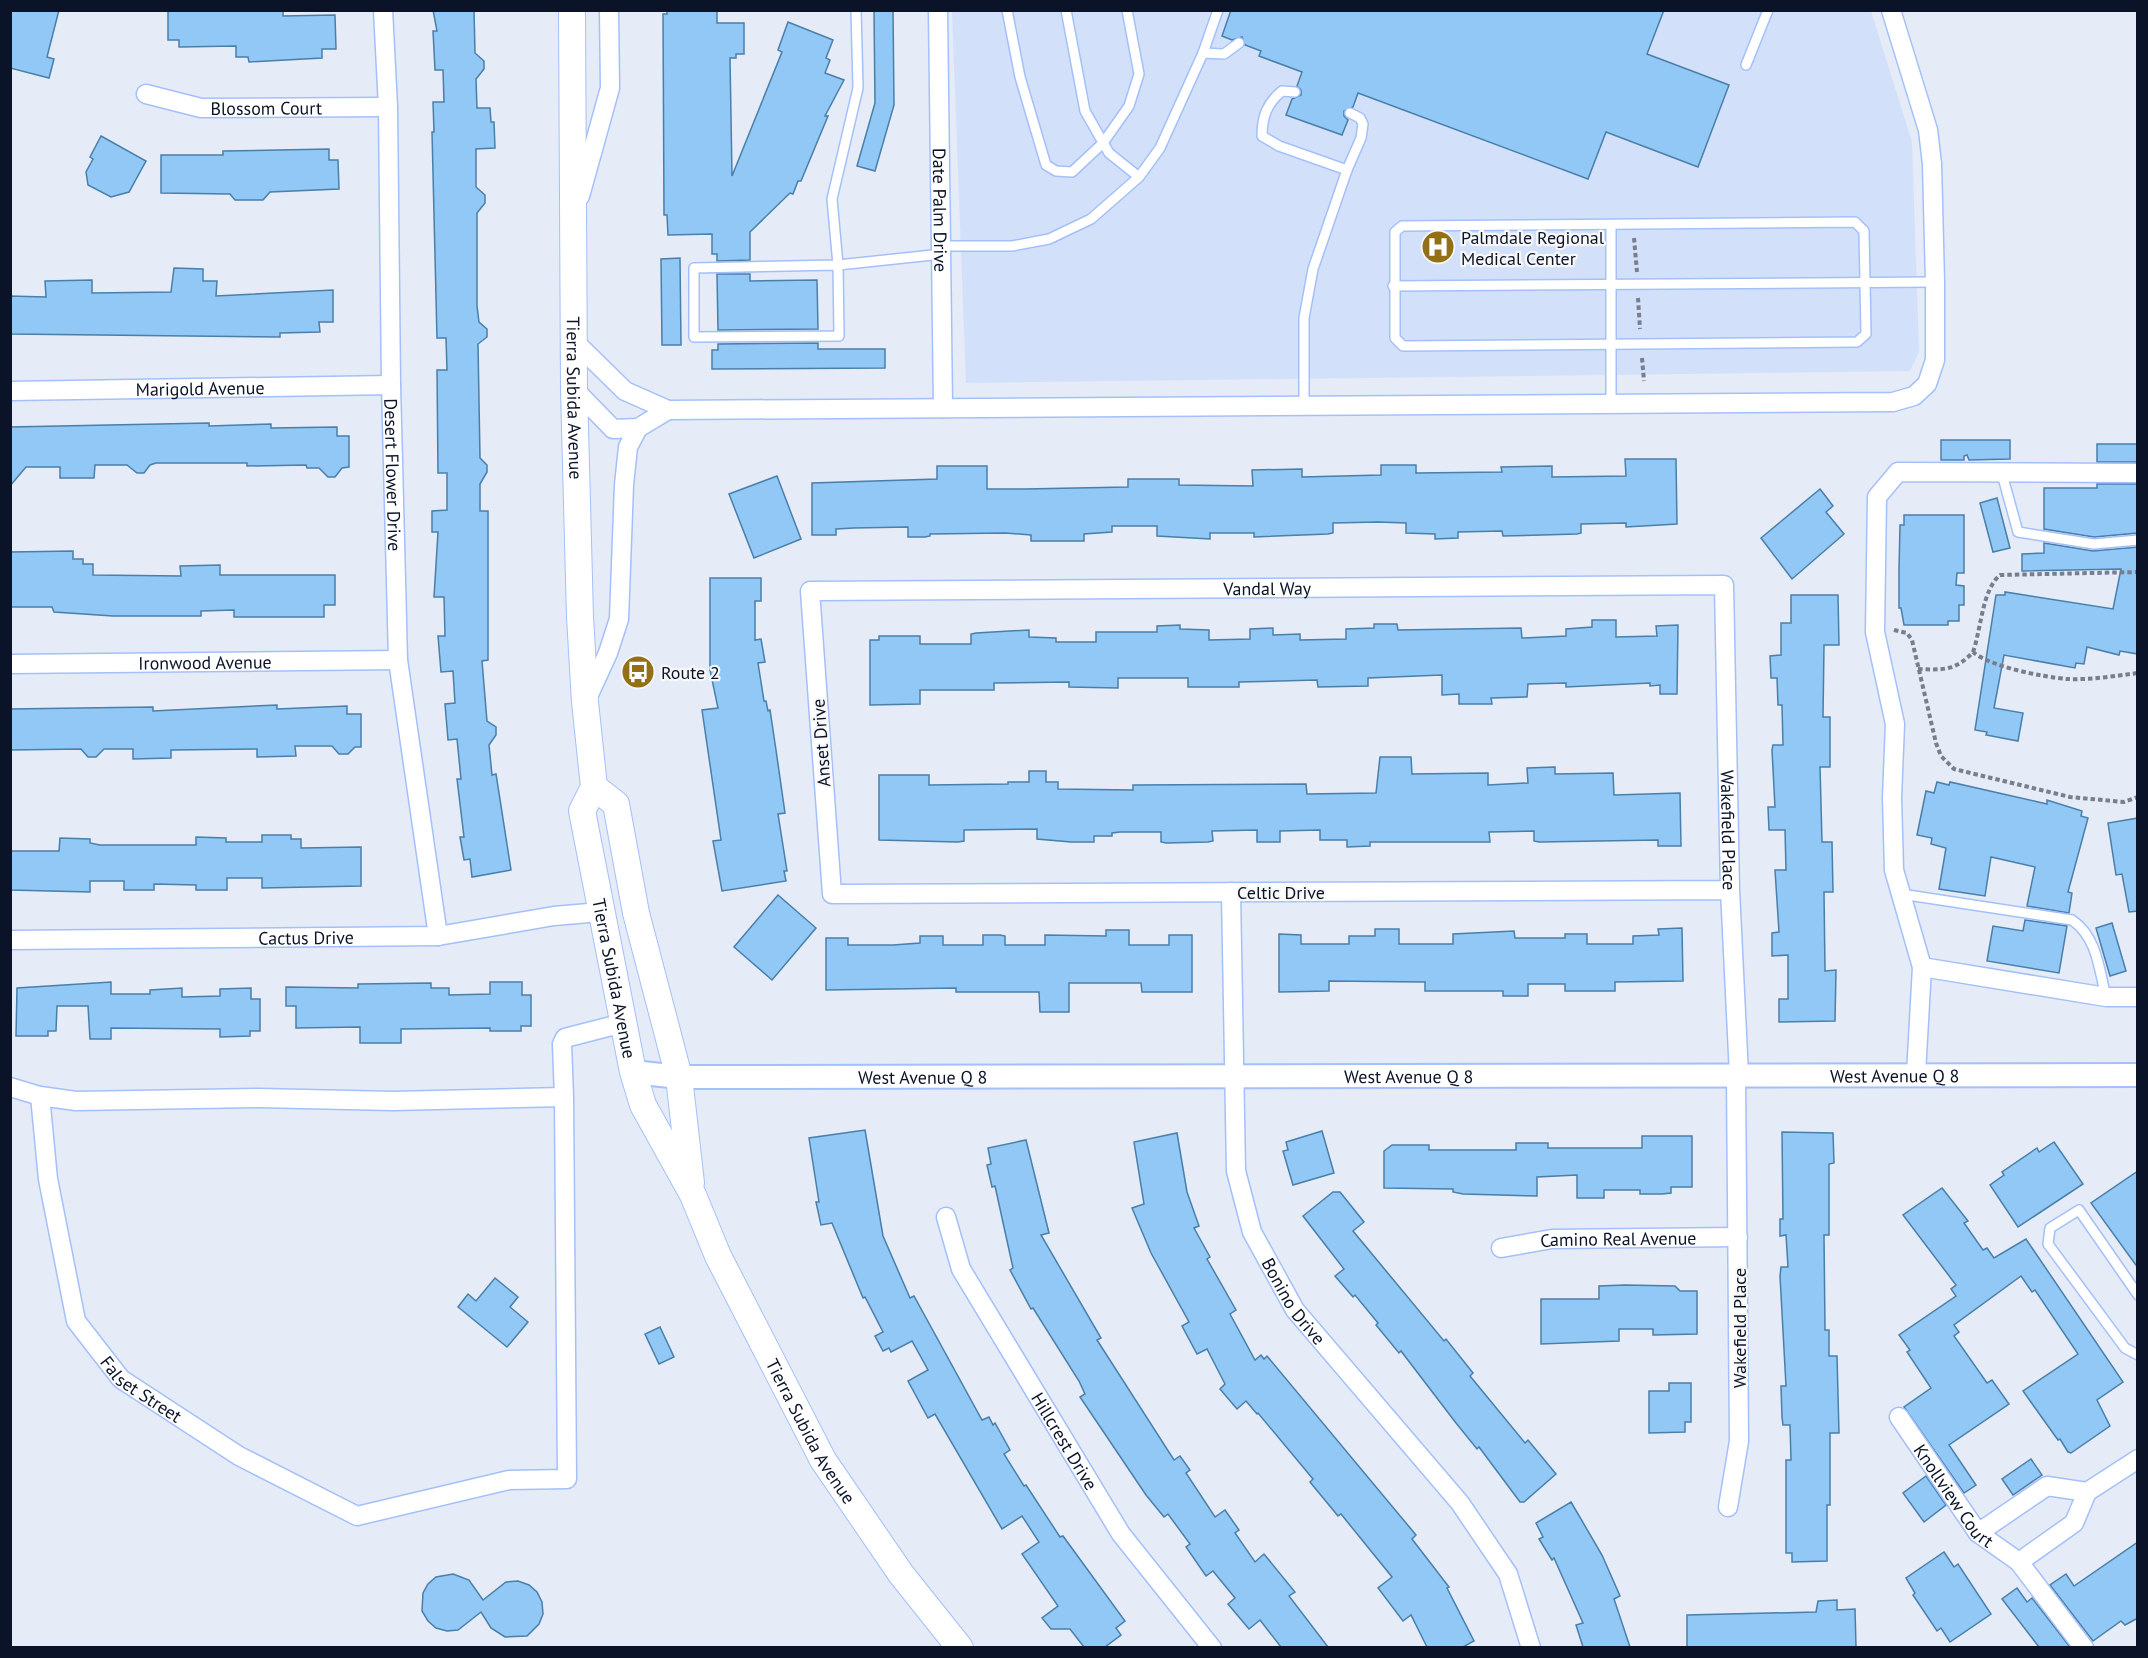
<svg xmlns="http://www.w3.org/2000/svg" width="2148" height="1658" viewBox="0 0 2148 1658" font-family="'PT Sans',sans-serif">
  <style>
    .built { fill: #d3e0fa }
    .building { fill: #91c8f5; stroke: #497fa9; stroke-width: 1.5 }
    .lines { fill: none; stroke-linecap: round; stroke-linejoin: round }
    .service-casing { stroke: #a4c0fa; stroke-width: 12 }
    .minor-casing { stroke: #a4c0fa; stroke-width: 21 }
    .tertiary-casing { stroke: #a4c0fa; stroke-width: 26 }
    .secondary-casing { stroke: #a4c0fa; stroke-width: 28 }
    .path { stroke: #777e8e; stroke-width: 4; stroke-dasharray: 4.5 3; stroke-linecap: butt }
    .service { stroke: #fff; stroke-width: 9 }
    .minor { stroke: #fff; stroke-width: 18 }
    .tertiary { stroke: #fff; stroke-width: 22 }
    .secondary { stroke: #fff; stroke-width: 26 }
    .labels { text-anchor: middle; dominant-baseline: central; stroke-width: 4.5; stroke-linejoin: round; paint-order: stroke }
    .street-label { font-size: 18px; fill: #0a1327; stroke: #f8f8f8 }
    .poi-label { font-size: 18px; fill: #0a1327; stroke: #f8f8f8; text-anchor: start }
  </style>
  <rect width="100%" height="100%" fill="#e5ebf7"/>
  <!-- built -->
  <path class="built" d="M952 11H1871L1912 142 1919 352 1910 371 966 383Z"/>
  <!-- building -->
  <g class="building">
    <path d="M10 10H59L47 57 54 59 49 78 10 68Z"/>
    <path d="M168 10H283V16L335 15 336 49H322V58L249 62 248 57H236V46L179 47V40H168Z"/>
    <path d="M433 10H474L475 53 484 61V69L476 79 477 108H490L491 122H494L495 148 476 149V187L485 195V203L477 213V306L479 322 487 329V337L478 344 480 458 487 465V472L480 484V511H488V660L482 661 487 721 496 727V735L489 745 492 775 496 774 511 870 472 877 470 859 464 860 460 837H464L457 779H461L457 739 448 740 445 704 455 703 453 671 441 672 438 636H445L444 597H434L438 532H432V511L447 510V473H438L437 370H447L446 338H437L432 132H434L433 102H444L443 70H435L433 31H437Z"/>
    <path d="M667 10H717V23H744V54H736V58H730L732 176 782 52 778 50 788 22 833 40 826 58 830 60 825 73 844 80 825 116H828L801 181H798L793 194 790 193 750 232V260L717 261V254H712V234L668 235 667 215H664L663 14H667Z"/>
    <path d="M874 10H893L894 105 875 171 857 166 875 103Z"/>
    <path d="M1231 10H1664L1647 54 1729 85 1698 167 1606 132 1588 179 1358 93 1353 107 1344 111V116L1348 120 1342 135 1286 115 1292 99 1301 95V90L1297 86 1302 72 1259 56 1261 51 1245 45 1242 37 1232 40 1222 36Z"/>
    <path d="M101 136 146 161 129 192 111 197 88 185 86 172 93 159 90 157Z"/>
    <path d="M329 149V160H338L339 189 270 192 263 200H235L230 194 161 193V155H223V151Z"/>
    <path d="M680 258 681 345H662L661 259Z"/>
    <path d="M174 268 203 269V281H217L216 296 333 290V322H319L320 332 280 333V337L10 334V296L46 297 45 281 92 280V293L171 292Z"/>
    <path d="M717 274H750V281L817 280 818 329 718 330Z"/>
    <path d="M818 343V349H885V368L712 369V350H718V344Z"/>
    <path d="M209 423V426L271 424V428L337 427V436H349V467L342 468 335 477H328L319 468H307L306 465 247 466V463H156L150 465 144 473H137L127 465H95L94 478H60V467H26L10 486V427Z"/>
    <path d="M1941 440H2010V459L1969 460 1967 455 1964 456V460H1941Z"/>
    <rect x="2097" y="444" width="41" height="18"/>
    <path d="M1625 459H1676L1677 524 1626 527V523L1581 524V533L1577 534 1503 536 1502 531 1458 532V538L1435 539V534L1406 533V523L1378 522 1333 523V533L1328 534 1254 537V533H1210V539L1157 536V526H1112V532L1084 534V541H1031V535L1005 533 930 534V536L925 537H908V527L854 528 836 529V535H812V483L937 479V466H987V489H1024L1128 487V479H1179V485L1253 486 1252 470 1302 469V477L1381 475V465H1416V473L1502 472 1501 467 1552 466V477L1626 476Z"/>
    <path d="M777 476 801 539 754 558 729 494Z"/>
    <path d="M2097 484H2138V533L2094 537 2044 529V488H2097Z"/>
    <path d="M1820 489 1833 506 1826 512 1844 534 1792 579 1761 538Z"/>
    <path d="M1997 498 2010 548 1993 552 1980 503Z"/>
    <path d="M1904 515H1964V573H1957L1956 585 1964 586V605H1959V621H1948V625H1904L1901 608H1899V570L1900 525H1904Z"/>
    <path d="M2044 543 2093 551 2138 547V654L2120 651 2119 655 2087 647 2084 664 2076 663 2075 668 2004 655 1994 708 2023 713 2018 741 1986 735 1987 732 1975 730 1996 595H2005V592L2113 609 2121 569 2022 571V554L2044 553Z"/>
    <path d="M73 551V559H83V564H93V575L181 576 180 566 220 565V575H335V605H324V617H234V610L201 611V616H113L54 612 52 607H10V552Z"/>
    <path d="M710 578H761V601H755V640L761 639 765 662 758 663 764 701H766L768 711 770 710 776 750 785 813 778 814 787 871H784L786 881 722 891 713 841 721 840 702 710 718 708 710 670Z"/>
    <path d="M1791 595H1838L1839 645H1824L1823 717H1830V767H1820L1822 842H1832L1833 892H1824L1825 971 1836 970 1835 1021 1779 1022V999H1788V955L1772 956V933L1779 932 1775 870H1786L1785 830H1769L1768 807H1775L1772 750 1773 745H1783L1782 705H1778L1777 678H1771L1770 656 1781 655V623H1791Z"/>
    <path d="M1592 620H1616V637L1657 636 1656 626 1678 625 1677 694H1660V685L1650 686V683L1566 687V683L1528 684 1527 697 1491 698 1492 704H1459V694L1442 695V675L1368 678V686L1318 687 1317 680 1239 682V687H1188V678H1118V688L1069 687V682L994 683V690H920V704L870 705V640H879V636H920V644H971V634L976 633 1029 630V637L1056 638V642H1096V632H1157V626L1180 625V629L1209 630V640L1250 639V629L1273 628V635L1300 634V640L1346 639V629L1374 628V624H1397L1398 630 1521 628 1522 638 1566 636V629L1592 627Z"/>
    <path d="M277 705V709L347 706V714H361V747H355L348 754H339L332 746H295L296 756 257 757V749L171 750V758L133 759V749H104L96 757H88L81 749 10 750V709L153 707V711Z"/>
    <path d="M1380 757H1411L1412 774 1488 773V785L1528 783 1527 768 1555 767V774L1613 773 1614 795 1680 793 1681 846H1658V840L1539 842 1534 841V831L1489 832 1490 842H1370V846L1347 847V840H1320V830L1280 831V842H1257V830L1212 831 1213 841 1208 842 1166 843 1161 842V832H1120L1112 833V836H1094V842H1071L1037 839V829L964 830V841L958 842 879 840V775H929V785L1008 784V782H1029V771H1046V782H1058V789L1133 790V785L1306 784 1307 794 1376 793Z"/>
    <path d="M1937 782 1949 785 1950 782 2047 804V800L2082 811 2081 816 2088 818 2068 892 2072 893 2069 913 2027 906 2035 867 1991 857 1985 896 1939 889 1946 848 1931 844 1932 838 1917 835 1926 791 1934 793Z"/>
    <path d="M2138 818V911L2129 912 2122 874 2116 875 2108 823Z"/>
    <path d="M262 835H291V839H301V848L361 847V886L262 888V878H227V890H196V885L154 884V890H124V881H90V892L10 890V851H59L60 838 90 839V843L100 845H196V837L226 838V842H262Z"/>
    <path d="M778 895 816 928 772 980 734 947Z"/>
    <path d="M2025 920 2067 926 2059 973 1987 961 1993 926 2023 931Z"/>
    <path d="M2112 923 2126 971 2110 976 2096 928Z"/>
    <path d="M1682 928 1683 981 1615 982V991H1565V984H1528V996H1503V991H1425V982L1329 981V991L1279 992V934L1301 935V944H1349V936H1375V929H1399V944H1453V934L1514 931 1515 938H1565V934H1587V944H1633V936L1659 935 1658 929Z"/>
    <path d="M1106 930H1129V945H1169V935H1192V992H1142L1141 983H1069V1012H1040L1039 992H956V988L826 990V938H848V945H893L920 943V936H943V945H983V935H1000L1005 936V945H1045V935L1106 936Z"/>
    <path d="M111 982V994H150V990L182 988V997L220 996V989L251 988V999H260V1031H250V1036L220 1037V1029L111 1028V1039H90L88 1006H57L56 1031H48V1036H16L17 988Z"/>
    <path d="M490 982H522V995H531V1026H521V1031H490V1028L401 1029V1043H360V1027L296 1028V1006H286V987L358 988V984L431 983V988H449V995L490 994Z"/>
    <path d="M865 1130 883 1236 910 1298 914 1296 982 1420 989 1417 993 1425 995 1423 1010 1450 1004 1454 1024 1486 1026 1485 1060 1537 1063 1536 1125 1621 1116 1628 1121 1635 1105 1647H1084L1070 1629H1051L1042 1618 1058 1606 1022 1554 1039 1542 1022 1516 1002 1529 935 1414 928 1418 908 1381 928 1370 912 1341 891 1352 889 1348 883 1351 875 1336 883 1332 865 1297 863 1298 832 1223 821 1225 816 1202H819L809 1138Z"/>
    <path d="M1322 1131 1334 1173 1293 1185 1283 1151 1288 1150 1286 1142Z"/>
    <path d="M1782 1132 1833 1133 1834 1163 1829 1164V1235H1824L1825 1330H1829V1356H1837L1839 1433H1830V1505H1827V1561L1792 1562V1553H1786V1460H1791L1790 1425H1783L1782 1417 1781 1386H1786L1780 1276 1781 1267H1788L1786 1235 1780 1236V1219H1783Z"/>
    <path d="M1177 1133 1187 1192 1199 1226 1194 1228 1210 1257 1207 1259 1236 1310 1230 1314 1255 1360 1261 1355 1264 1359 1267 1356 1416 1535 1412 1539 1449 1587 1447 1588 1474 1641 1463 1647H1427L1411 1615 1403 1621 1378 1588 1392 1577 1341 1514 1338 1516 1310 1482 1313 1479 1258 1413 1257 1414 1246 1401 1237 1409 1220 1389 1225 1384 1207 1349 1197 1354 1182 1326 1189 1322 1151 1253 1132 1208 1144 1204 1134 1142Z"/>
    <path d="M1642 1136H1692V1187H1671V1193L1662 1194H1640V1190H1604V1198H1577V1175L1537 1177V1196L1463 1194 1453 1192V1189L1384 1188V1151L1392 1145H1429V1150H1516V1143H1548V1148H1642Z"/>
    <path d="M1026 1140 1049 1233 1041 1235 1101 1338 1097 1340 1174 1460 1180 1456 1190 1470 1186 1473 1215 1517 1225 1510 1239 1530 1235 1533 1255 1562 1264 1554 1295 1592 1289 1596 1328 1647H1281L1260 1620 1249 1629 1228 1604 1235 1598 1213 1571 1206 1576 1186 1547 1190 1544 1168 1514 1164 1517 1146 1495 1080 1397 1085 1394 1079 1381 1033 1308 1031 1309 1010 1270 1013 1268 995 1186 992 1187 987 1165 991 1164 988 1148Z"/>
    <path d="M2054 1142 2083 1184 2018 1227 1990 1185 2004 1175 2002 1172 2037 1148 2039 1152Z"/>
    <path d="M2138 1171V1268L2091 1203Z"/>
    <path d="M1942 1188 1968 1221 1964 1223 1983 1250 1987 1248 1994 1258 2026 1239 2123 1382 2097 1400 2110 1426 2071 1453 2068 1452 2060 1439 2058 1440 2023 1391 2078 1354 2035 1290 2032 1292 2021 1276 1954 1325 1959 1332 1954 1336 1987 1383 1992 1380 2009 1404 1949 1445 1976 1485 1964 1493 1904 1407 1931 1388 1907 1352 1910 1350 1899 1335 1956 1296 1951 1289 1956 1285 1903 1215Z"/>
    <path d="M1333 1192H1340L1364 1222 1353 1231 1444 1341 1446 1339 1473 1373 1470 1376 1525 1443 1528 1440 1556 1474 1524 1502H1520L1479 1447 1477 1449 1456 1423 1401 1351 1399 1353 1376 1325 1378 1323 1355 1295 1353 1297 1335 1276 1344 1269 1303 1216Z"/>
    <path d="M495 1278 518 1297 510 1307 528 1322 507 1347 458 1307 468 1294 476 1301Z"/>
    <path d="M1625 1285 1675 1286 1680 1291H1697V1334L1653 1335V1329H1619V1341L1541 1344V1299H1599V1286Z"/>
    <path d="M660 1327 674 1357 659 1364 645 1334Z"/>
    <path d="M1669 1383H1691V1422H1685V1432L1649 1433V1391H1669Z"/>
    <path d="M2031 1459 2042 1475 2013 1495 2002 1479Z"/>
    <path d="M1926 1476 1946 1505 1924 1522 1903 1493Z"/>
    <path d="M1571 1502 1602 1555 1620 1596 1614 1599 1630 1647H1583L1576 1625 1583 1623 1554 1558 1552 1560 1539 1539 1543 1537 1536 1523Z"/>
    <path d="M2138 1542V1618L2125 1625 2121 1621 2093 1641 2050 1585 2066 1574 2074 1586Z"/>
    <path d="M1944 1552 1954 1567 1958 1564 1991 1614 1950 1642 1941 1628 1937 1631 1913 1595 1915 1593 1906 1578Z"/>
    <path d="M453 1574 469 1580 483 1600 506 1582 518 1581 529 1585 537 1592 542 1602 543 1614 539 1624 527 1636 505 1637 491 1628 481 1612 458 1630 447 1631 436 1628 428 1621 422 1611 423 1593 428 1584 436 1577Z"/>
    <path d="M2017 1588 2027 1602 2032 1598 2070 1647H2039L2002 1599Z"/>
    <path d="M1837 1600V1610L1855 1609 1856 1647H1687V1615L1816 1612 1818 1601Z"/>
  </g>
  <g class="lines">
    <defs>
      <g id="service">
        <path d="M856 10 858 88 832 199 838 265 839 336 694 337V268L838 265 942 254"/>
        <path d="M1007 10 1020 77 1046 165 1056 171 1072 172 1103 143 1129 106 1139 74 1127 10"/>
        <path d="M1066 10 1085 111 1109 153 1139 177"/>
        <path d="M1203 53 1224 54 1239 43"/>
        <path d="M1746 65 1768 10"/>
        <path d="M1295 92 1282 91C1267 103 1262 117 1262 136L1279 146 1347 170 1361 138 1363 124 1360 118 1350 113"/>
        <path d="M1855 222 1864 231 1866 334 1857 342 1403 346 1395 338V232L1402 226Z"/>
        <path d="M1611 226V404"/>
        <path d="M942 246H1012L1049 239 1091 219 1139 177 1160 148 1203 53 1218 10"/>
        <path d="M1393 286 1935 282"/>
        <path d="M1304 406V318L1313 269 1347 170"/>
        <path d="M2002 474 2018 532 2094 544 2138 540"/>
        <path d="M1901 894 2072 920C2097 937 2099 969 2106 997"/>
        <path d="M2138 1295 2079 1210 2050 1228 2048 1244 2125 1348 2138 1355"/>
      </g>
      <g id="minor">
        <path id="s1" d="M383 10 388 107 391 385 398 660 438 936"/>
        <path id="s2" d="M938 10 943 408"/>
        <path id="s3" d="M146 94 201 108 388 107"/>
        <path d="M580 196 610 88 609 10"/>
        <path d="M574 341 625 391 668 410 1893 402 1914 396 1927 384 1935 360V282L1932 164 1928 130 1891 10"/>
        <path d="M574 389 613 429 638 428 668 410"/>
        <path id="s4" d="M10 391 391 385"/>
        <path d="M2138 473 1898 472 1877 497 1875 632 1895 724 1892 798 1894 870 1922 967 2106 997H2138"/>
        <path id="s5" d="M10 664 398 660"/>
        <path d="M586 701 608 653 619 619 624 485 628 447 638 428"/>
        <path id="s6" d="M1730 890 832 894 810 591 1724 585 1730 890 1739 1075"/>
        <path id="s7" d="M1231 892 1236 1171 1252 1232 1295 1310 1460 1503 1508 1574 1531 1648"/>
        <path id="s8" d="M10 940 438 936 554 916 600 912"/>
        <path d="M1916 1074 1922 967"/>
        <path d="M10 1087 40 1096"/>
        <path id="s9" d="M564 1097 393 1101 259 1098 76 1101 40 1096 48 1179 76 1321 121 1379 239 1456 357 1516 509 1480 567 1479 564 1097 562 1044 565 1038 623 1023"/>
        <path id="s10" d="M946 1217 961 1269 1121 1534 1212 1648"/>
        <path id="s11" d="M1501 1248 1552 1239 1738 1237"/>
        <path id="s12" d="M1899 1417 1978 1533 2019 1562 2074 1523 2087 1492 2138 1459"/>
        <path d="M1728 1507 1739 1441 1736 1075"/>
        <path d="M1978 1533 2047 1486 2087 1492"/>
        <path d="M2019 1562 2084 1648"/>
      </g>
      <g id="tertiary">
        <path id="s13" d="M633 1072 679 1077 2138 1075"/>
      </g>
      <g id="secondary">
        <path id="s14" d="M572 10 574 389 580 617 585 702 594 787 582 811 633 1072 643 1105 693 1195 718 1256 823 1460 901 1574 960 1648"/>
        <path d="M594 787 616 804 636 913 679 1077 691 1183"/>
      </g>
    </defs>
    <!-- service casing -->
    <use href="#service" class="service-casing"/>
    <!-- minor casing -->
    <use href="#minor" class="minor-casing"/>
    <!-- tertiary casing -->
    <use href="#tertiary" class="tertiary-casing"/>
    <!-- secondary casing -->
    <use href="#secondary" class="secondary-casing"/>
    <!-- path -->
    <g class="path">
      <path d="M1634 238 1637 272"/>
      <path d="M1638 298 1640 329"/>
      <path d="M1642 358 1644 381"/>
      <path d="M1894 630 1907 633 1912 640 1936 743 1941 756 1954 769 2070 797 2124 802 2138 797"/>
      <path d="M1973 652C1981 630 1982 590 2000 575L2138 572"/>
      <path d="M1918 669C1942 670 1956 671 1973 652 1991 667 2043 677 2067 679 2090 680 2115 676 2138 673"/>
    </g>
    <!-- service -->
    <use href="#service" class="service"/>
    <!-- minor -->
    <use href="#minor" class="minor"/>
    <!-- tertiary -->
    <use href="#tertiary" class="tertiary"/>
    <!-- secondary -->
    <use href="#secondary" class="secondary"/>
  </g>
  <!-- icons -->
  <defs>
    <symbol id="hospital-disc" viewBox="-11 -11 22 22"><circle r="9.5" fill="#936f16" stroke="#f8f8f8"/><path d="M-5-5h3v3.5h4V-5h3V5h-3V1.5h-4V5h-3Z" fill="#fff"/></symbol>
    <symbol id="bus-disc" viewBox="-11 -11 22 22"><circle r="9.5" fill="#936f16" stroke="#f8f8f8"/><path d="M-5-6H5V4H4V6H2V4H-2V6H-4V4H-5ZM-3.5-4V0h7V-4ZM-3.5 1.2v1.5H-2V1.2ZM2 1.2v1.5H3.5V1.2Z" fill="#fff"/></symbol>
  </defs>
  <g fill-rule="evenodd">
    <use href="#hospital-disc" x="1419" y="228" width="38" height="38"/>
    <use href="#bus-disc" x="619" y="653" width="38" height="38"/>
  </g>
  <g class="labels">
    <!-- street labels -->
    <g class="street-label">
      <text stroke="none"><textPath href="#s3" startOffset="122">Blossom Court</textPath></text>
      <text stroke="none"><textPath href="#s2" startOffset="200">Date Palm Drive</textPath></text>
      <text stroke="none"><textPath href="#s4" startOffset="190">Marigold Avenue</textPath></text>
      <text stroke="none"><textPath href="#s14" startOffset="388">Tierra Subida Avenue</textPath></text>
      <text stroke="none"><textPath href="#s1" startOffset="465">Desert Flower Drive</textPath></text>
      <text stroke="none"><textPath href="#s6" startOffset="1659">Vandal Way</textPath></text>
      <text stroke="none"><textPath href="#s5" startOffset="195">Ironwood Avenue</textPath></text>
      <text transform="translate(821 743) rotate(-94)">Anset Drive</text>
      <text stroke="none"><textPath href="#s6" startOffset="2361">Wakefield Place</textPath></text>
      <text x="1281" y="892">Celtic Drive</text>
      <text stroke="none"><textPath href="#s8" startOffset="296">Cactus Drive</textPath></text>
      <text stroke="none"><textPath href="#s14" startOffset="975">Tierra Subida Avenue</textPath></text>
      <text stroke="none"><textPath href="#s13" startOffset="1262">West Avenue Q 8</textPath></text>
      <text stroke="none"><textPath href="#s13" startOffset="776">West Avenue Q 8</textPath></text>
      <text stroke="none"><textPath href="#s13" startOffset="290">West Avenue Q 8</textPath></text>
      <text stroke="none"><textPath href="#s11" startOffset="118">Camino Real Avenue</textPath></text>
      <text stroke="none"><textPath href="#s7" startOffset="423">Bonino Drive</textPath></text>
      <text transform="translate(1739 1328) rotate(-90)">Wakefield Place</text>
      <text stroke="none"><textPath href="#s9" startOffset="848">Falset Street</textPath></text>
      <text stroke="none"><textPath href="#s14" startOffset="1472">Tierra Subida Avenue</textPath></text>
      <text stroke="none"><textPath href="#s10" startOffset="255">Hillcrest Drive</textPath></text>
      <text stroke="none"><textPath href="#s12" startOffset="96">Knollview Court</textPath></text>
    </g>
    <!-- poi labels -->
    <g class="poi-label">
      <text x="1461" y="237">Palmdale Regional<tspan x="1461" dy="21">Medical Center</tspan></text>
      <text x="661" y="672">Route 2</text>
    </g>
  </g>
  <!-- border -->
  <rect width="2148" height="1658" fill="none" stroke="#0a1327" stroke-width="24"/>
</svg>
